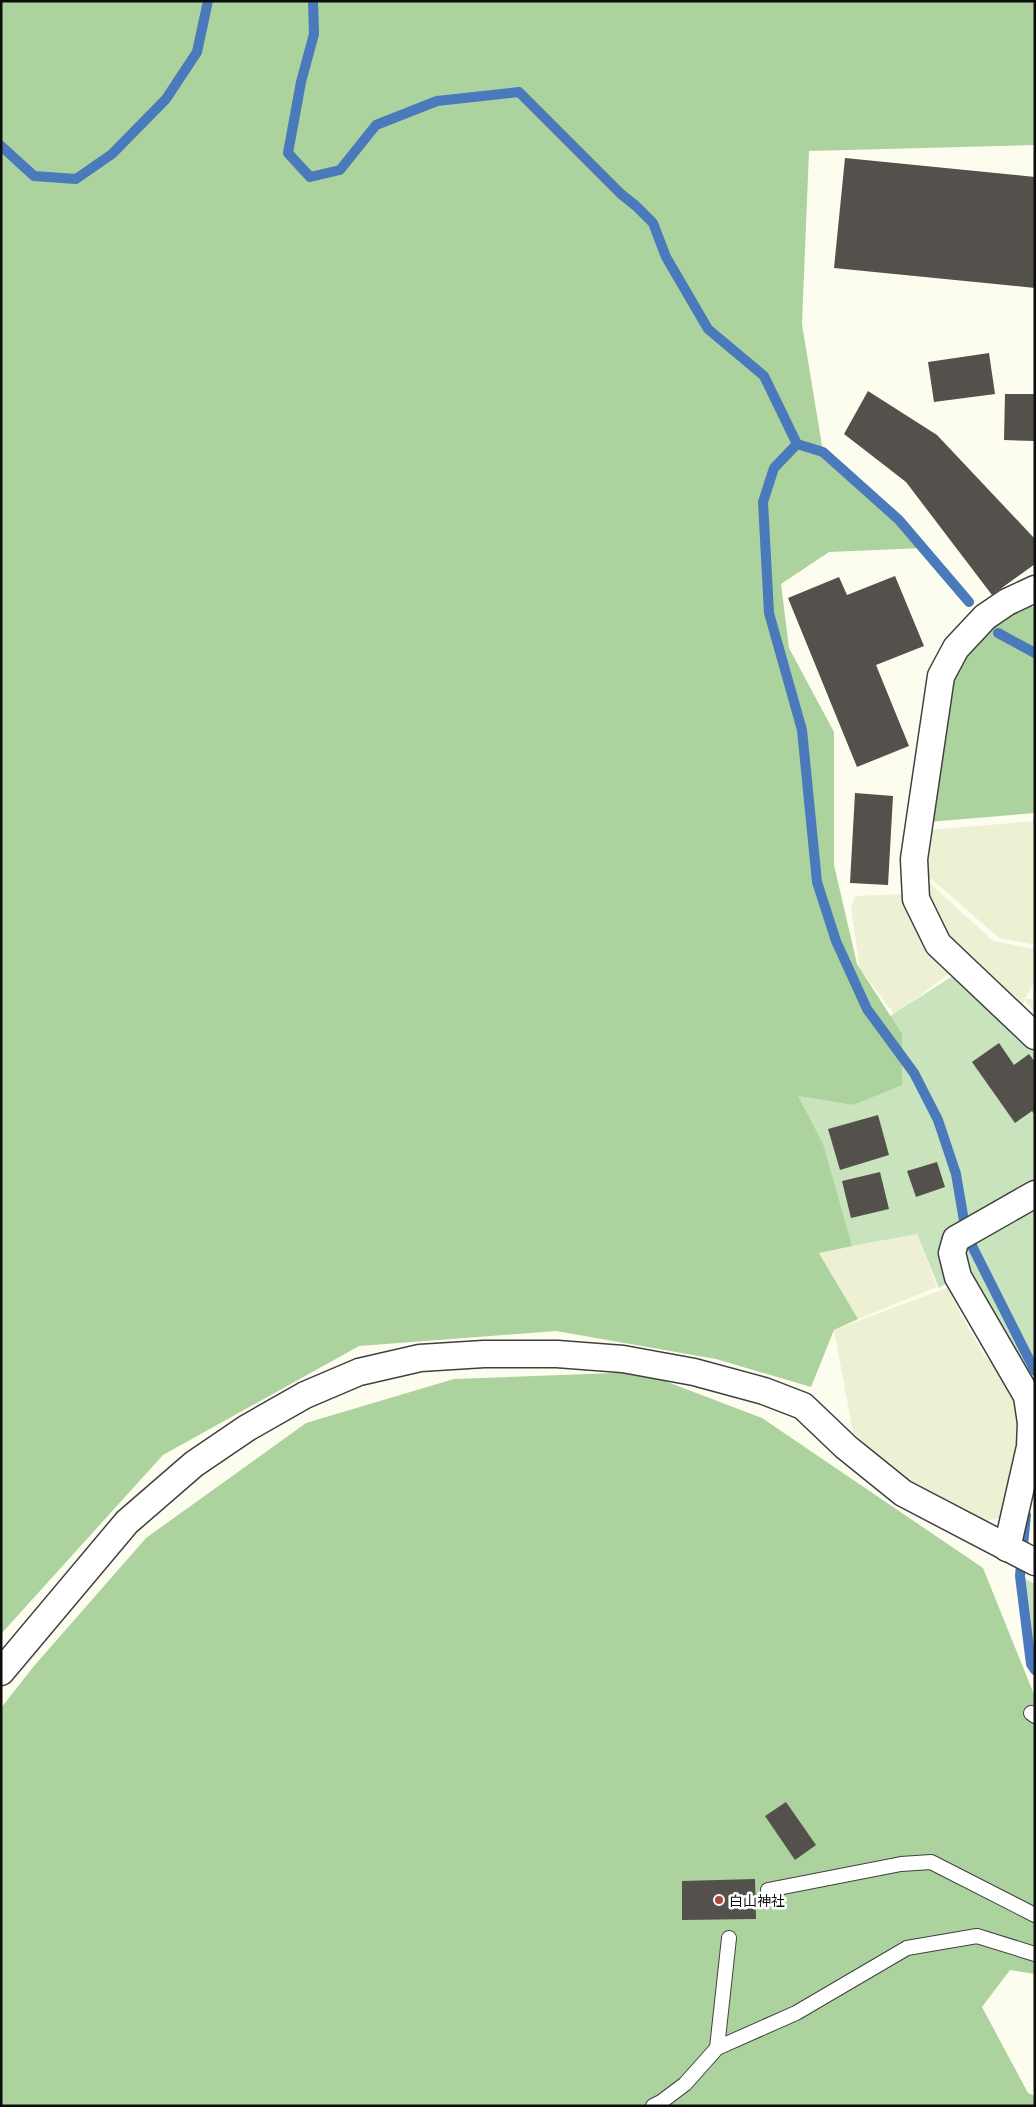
<svg xmlns="http://www.w3.org/2000/svg" width="1036" height="2107" viewBox="0 0 1036 2107" font-family="'Playfair Display','Noto Sans JP',serif">
  <style>
    .farmland { fill: #edf0d2 }
    .green { fill: #c9e3bd }
    .forest { fill: #acd29e }
    .lines { fill: none; stroke-linecap: round; stroke-linejoin: round }
    .stream { stroke: #4a79bc; stroke-width: 10 }
    .building { fill: #54504b }
    .service-casing { stroke: #404040; stroke-width: 16 }
    .minor-casing { stroke: #404040; stroke-width: 29 }
    .service { stroke: #fff; stroke-width: 14 }
    .minor { stroke: #fff; stroke-width: 26 }
    .poi-dot { fill: #ab4837; stroke: #fff; stroke-width: 2 }
    .labels { text-anchor: middle; dominant-baseline: central; stroke-width: 5; stroke-linejoin: round; paint-order: stroke }
    .poi-label { font-size: 14px; fill: #0d0d0d; stroke: #fff; text-anchor: start }
  </style>
  <rect width="100%" height="100%" fill="#fdfdef"/>
  <!-- farmland -->
  <g class="farmland">
    <path d="M1035 821V945L999 938 921 870 928 830Z"/>
    <path d="M923 877 993 941 1035 949V981L1025 999H1035V1013L1025 1000 1015 1017 938 944Z"/>
    <path d="M906 894 953 970 895 1015 860 969 851 908 856 896Z"/>
    <path d="M917 1234 937 1287 858 1319 819 1252Z"/>
    <path d="M949 1287 960 1313 984 1355 1010 1383 1021 1424 1003 1517 986 1521 917 1490 853 1432 834 1330Z"/>
  </g>
  <!-- green -->
  <g class="green">
    <path d="M959 972 1035 1036V1400L958 1277 939 1288 917 1234 852 1246 798 1096 853 1105 899 1034 890 1016Z"/>
    <path d="M1020 1576 1035 1584V1667Z"/>
  </g>
  <!-- forest -->
  <g class="forest">
    <path d="M1 1H1035V145L809 151 802 324 822 446 924 548 829 552 781 584 789 648 834 732V865L857 964 902 1034V1085L853 1105 798 1096 823 1144 852 1246 819 1253 858 1319 834 1330 811 1387 716 1359 556 1331 359 1346 163 1455 1 1634Z"/>
    <path d="M1025 603 1035 608V813L928 822 954 671 990 627Z"/>
    <path d="M641 1372 762 1418 983 1568 1035 1697V1974L1010 1970 982 2007 1028 2093 1035 2096V2106H1V1708L34 1666 146 1538 306 1423 454 1379Z"/>
  </g>
  <g class="lines">
    <!-- stream -->
    <g class="stream">
      <path d="M313 1 314 34 301 82 288 153 310 177 340 170 376 125 437 101 519 92 621 194 636 206 653 223 666 257 708 329 764 376 797 444 823 452 899 520 969 602"/>
      <path d="M1 146 34 176 76 179 112 154 166 99 197 52 208 1"/>
      <path d="M797 444 774 468 763 502 769 613 802 730 817 882 836 941 867 1009 914 1073 938 1120 956 1174 964 1221 973 1248 1035 1371"/>
      <path d="M998 633 1035 653"/>
      <path d="M1026 1515 1020 1576 1031 1664 1035 1670"/>
    </g>
  </g>
  <!-- building -->
  <g class="building">
    <path d="M845 158 1035 177V288L834 268Z"/>
    <path d="M989 353 995 394 934 402 928 362Z"/>
    <path d="M868 391 937 435 1035 539V564L992 595 906 482 844 434Z"/>
    <path d="M1005 394H1035V441L1004 440Z"/>
    <path d="M895 576 924 646 876 665 909 746 857 767 788 598 839 577 847 595Z"/>
    <path d="M855 793 893 796 888 885 850 883Z"/>
    <path d="M999 1043 1014 1065 1029 1054 1035 1062V1115L1032 1111 1015 1123 972 1062Z"/>
    <path d="M878 1115 889 1155 840 1170 828 1129Z"/>
    <path d="M937 1162 945 1187 916 1197 907 1171Z"/>
    <path d="M880 1172 889 1209 851 1218 842 1181Z"/>
    <path d="M786 1802 816 1845 795 1860 765 1816Z"/>
    <path d="M755 1879 756 1919 682 1920V1881Z"/>
  </g>
  <g class="lines">
    <defs>
      <g id="service">
        <path d="M1031 1713 1035 1716"/>
        <path d="M768 1890 901 1864 931 1862 1035 1915"/>
        <path d="M717 2048 729 1938"/>
        <path d="M653 2106 661 2102 685 2084 717 2048 796 2013 907 1948 977 1936 1035 1954"/>
      </g>
      <g id="minor">
        <path d="M1035 589 1007 602 985 617 956 648 941 676 914 859 916 899 938 944 1035 1036"/>
        <path d="M1007 1548 1030 1447 1031 1423 1027 1396 958 1277 952 1253 956 1239 1035 1194"/>
        <path d="M1 1672 127 1522 194 1464 247 1428 305 1395 359 1372 420 1358 484 1354H557L623 1359 694 1372 764 1391 803 1406 846 1447 903 1493 1035 1562"/>
      </g>
    </defs>
    <!-- service casing -->
    <use href="#service" class="service-casing"/>
    <!-- minor casing -->
    <use href="#minor" class="minor-casing"/>
    <!-- service -->
    <use href="#service" class="service"/>
    <!-- minor -->
    <use href="#minor" class="minor"/>
  </g>
  <!-- markers -->
  <circle class="poi-dot" cx="719" cy="1900" r="5"/>
  <g class="labels">
    <!-- poi labels -->
    <g class="poi-label">
      <text x="729" y="1900">白山神社</text>
    </g>
  </g>
  <!-- border -->
  <rect width="1036" height="2107" fill="none" stroke="#0d0d0d" stroke-width="5"/>
</svg>
